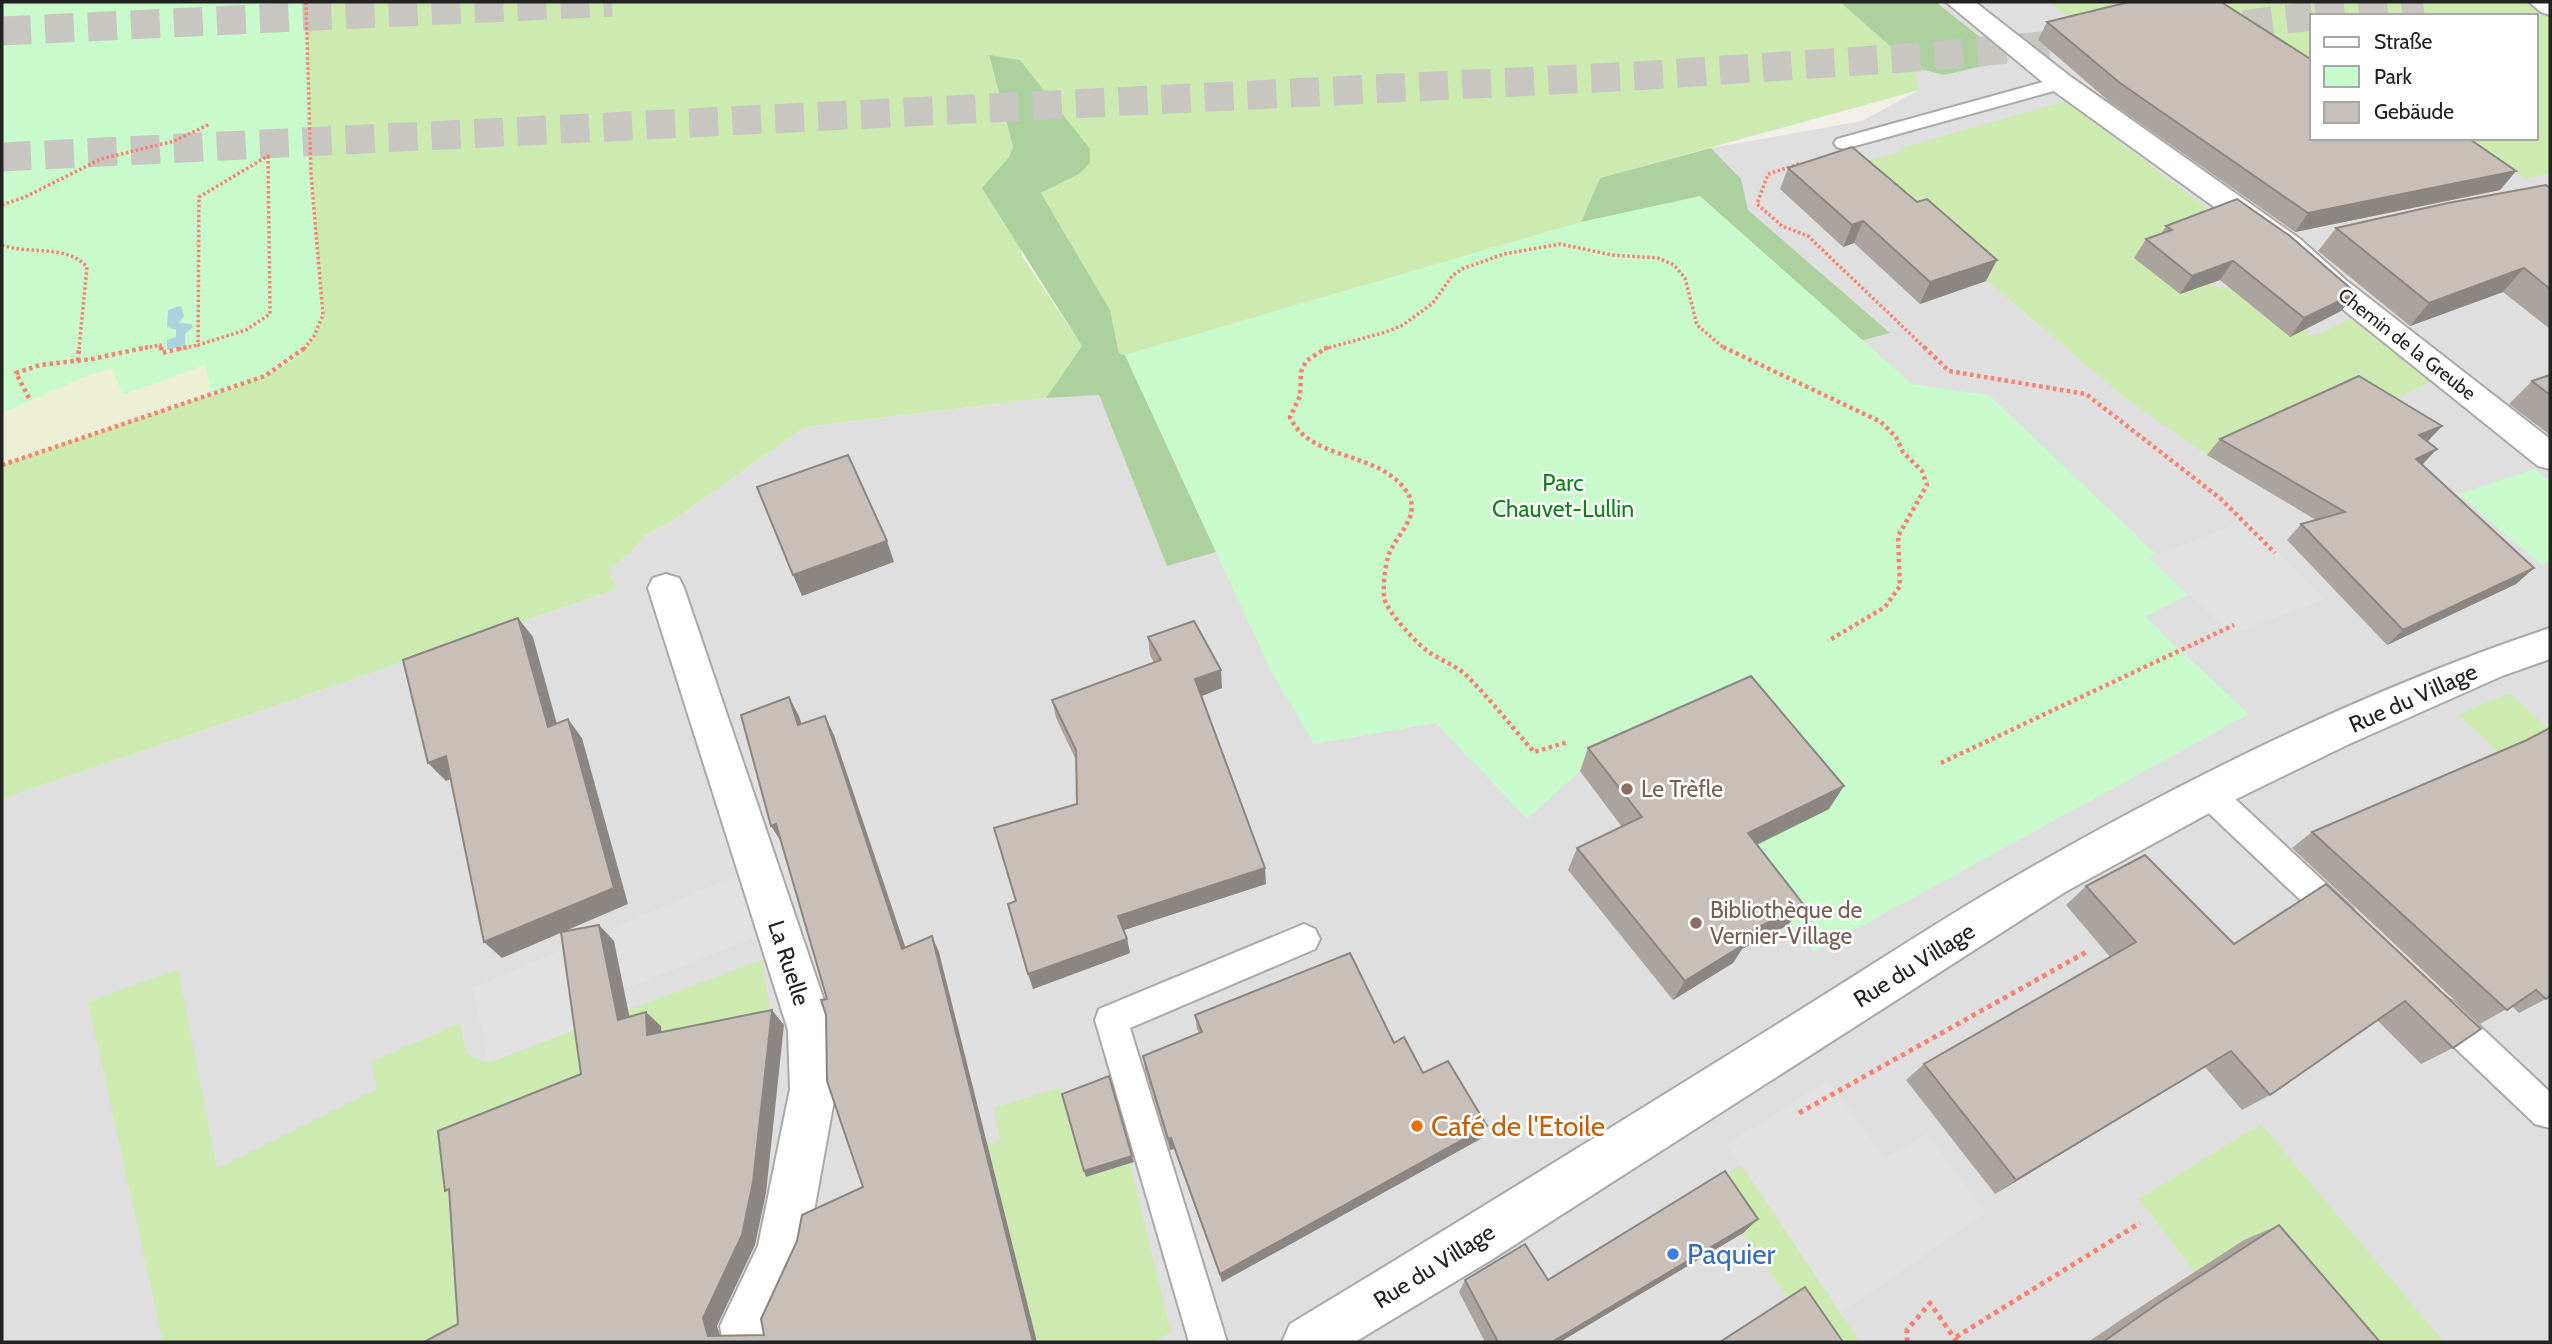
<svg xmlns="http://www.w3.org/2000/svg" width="2552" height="1344" viewBox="0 0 2552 1344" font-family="Cabin,sans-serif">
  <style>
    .residential { fill: #e0dfdf; fill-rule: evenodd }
    .farmland { fill: #eef0d5 }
    .grass { fill: #cdebb0 }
    .forest { fill: #add19e }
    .park { fill: #c8facc }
    .parking { fill: #e2e2e2 }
    .water { fill: #aad3df }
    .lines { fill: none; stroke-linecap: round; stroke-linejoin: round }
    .motorway-tunnel { stroke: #c8c6c1; stroke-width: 29; stroke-dasharray: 29 14; stroke-linecap: butt }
    .service-casing { stroke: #a9a9a9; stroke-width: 4 }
    .minor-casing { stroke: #a9a9a9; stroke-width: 4 }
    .path-far2 { stroke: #fa8072; stroke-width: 3.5; stroke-dasharray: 2.5 2.5; stroke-linecap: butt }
    .path-far1 { stroke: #fa8072; stroke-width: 4.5; stroke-dasharray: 3.5 3.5; stroke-linecap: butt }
    .path { stroke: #fa8072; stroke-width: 5; stroke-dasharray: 4.5 4.5; stroke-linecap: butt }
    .service { fill: #fff; fill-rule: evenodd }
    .minor { fill: #fff; fill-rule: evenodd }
    .wall { fill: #aba49e }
    .shaded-wall { fill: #8b8681 }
    .building { fill: #c7bfb8; stroke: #8b8681; stroke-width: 2 }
    .education-dot { fill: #8d6e63; stroke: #fff; stroke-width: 2.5 }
    .food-dot { fill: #e8710a; stroke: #fff; stroke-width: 2.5 }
    .shop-dot { fill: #3f7fe0; stroke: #fff; stroke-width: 2.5 }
    .labels { text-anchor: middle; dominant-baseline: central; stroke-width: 5; stroke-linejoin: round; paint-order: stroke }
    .far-street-label { font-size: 19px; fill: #222; stroke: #fff }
    .park-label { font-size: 23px; fill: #0c8416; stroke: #fff }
    .street-label { font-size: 23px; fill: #222; stroke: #fff }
    .education-label { font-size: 23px; fill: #785e54; stroke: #fff; text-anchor: start }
    .near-food-label { font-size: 28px; fill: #c56008; stroke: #fff; text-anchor: start }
    .near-shop-label { font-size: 28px; fill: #366cbe; stroke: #fff; text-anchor: start }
  </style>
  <rect width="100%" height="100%" fill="#f2efe9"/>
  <!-- residential -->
  <path class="residential" d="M1936 2H2550V1342H2V799L617 589 608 570 632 551 645 535 671 522 805 427 1046 398 1082 346 1125 355 1581 222 1600 178 1711 148 1862 121 1919 90 1915 68 1944 75 2008 60ZM2312 16H2536V138H2312Z"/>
  <!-- farmland -->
  <path class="farmland" d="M205 365 212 395 2 465V413L89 375 113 368 123 395Z"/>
  <!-- grass -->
  <g class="grass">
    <path d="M306 2H1840L1915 68 1919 90 1600 178 1581 222 1125 355 1119 353 1110 310 1041 193 1079 174 989 56 1013 147 1009 157 1022 256 1082 346 1046 398 805 427 671 522 645 535 632 551 608 570 617 589 2 799V465L265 376C294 359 314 350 323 315L311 175Z"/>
    <path d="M2049 2H2523L2550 18V173L2525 179 2501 162 2427 138H2536V16H2312V99L2099 42Z"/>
    <path d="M2066 101 2221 219 2202 280 2221 289 2229 287 2281 315 2313 337 2352 318 2434 381 2382 404 2250 436 2207 455 2124 397 1917 221 1844 168 1904 151 1901 148Z"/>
    <path d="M2510 693 2550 730 2503 757 2459 714Z"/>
    <path d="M761 960 774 1027 493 1342H163L88 1002 178 969 217 1169 377 1089 371 1062 460 1023 466 1053 488 1063Z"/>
    <path d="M1062 1087 1086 1177 1130 1163 1171 1333 1152 1342H1037L997 1182 873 1198 1000 1140 994 1108Z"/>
    <path d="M2261 1124 2444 1342H2330L2195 1273 2139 1199Z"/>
    <path d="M1741 1165 1860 1342H1818L1711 1186Z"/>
  </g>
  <!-- forest -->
  <g class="forest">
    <path d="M1840 2H1936L2009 60 1944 75 1915 68Z"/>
    <path d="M989 55 1020 60 1090 149V163L1079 174 1041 193 1110 310 1119 353 1125 355 1216 552 1167 566 1099 395 1046 398 1082 346 982 188 1009 157 1013 147Z"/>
    <path d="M1711 148 1741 179 1748 210 1890 333 1833 348 1581 222 1600 178Z"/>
  </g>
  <!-- park -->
  <g class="park">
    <path d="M2 2H306L311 175 323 315C310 365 257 381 212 395L205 365 123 395 112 368 89 375 2 413Z"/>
    <path d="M1700 196 1912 384 1989 395 2156 554 2150 558 2188 595 2145 617 2249 714 1814 952 1735 855 1580 771 1527 819 1436 723 1314 744 1271 671 1125 355 1581 222Z"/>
    <path d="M2535 469 2550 482V561L2542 565 2458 494Z"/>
  </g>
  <!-- parking -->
  <g class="parking">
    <path d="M2247 520 2325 599 2232 634 2149 558Z"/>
    <path d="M737 875 756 937 594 1001 585 1026 488 1063 472 988Z"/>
    <path d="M1828 1080 1884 1158 1927 1134 1986 1213 1841 1313 1727 1144Z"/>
  </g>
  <!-- water -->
  <path class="water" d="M181 306 184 316 179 323 191 324 193 327 185 334V345L167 350V340L176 337V330L167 327 168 310Z"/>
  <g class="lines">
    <!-- motorway-tunnel -->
    <g class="motorway-tunnel">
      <path d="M2316 16 2423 2"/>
      <path d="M2201 30 2312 16"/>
      <path d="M2 31 612 2"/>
      <path d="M2 157 1635 76 1934 56 2096 41"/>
    </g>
    <defs>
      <g id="service">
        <path d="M2061 77 2068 79 2071 83 2068 87 1844 149 1837 147 1834 143 1837 139Z"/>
        <path d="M2208 780 2219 784 2352 908 2357 918 2352 928 2341 932 2330 928 2197 802 2193 793 2197 784Z"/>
        <path d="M1304 924 1315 929 1320 939 1315 949 1130 1028 1227 1342H1189L1095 1020 1099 1009Z"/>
        <path d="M2442 997 2454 1002 2550 1092V1128L2535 1124 2430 1024 2426 1013 2430 1002Z"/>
      </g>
      <g id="minor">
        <path d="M1946 2H1975L2071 77 2300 239 2347 281 2550 439V469L2538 466 2325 295 2278 253 2051 89Z"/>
        <path d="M2529 2H2550V15L2541 12Z"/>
        <path d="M666 574 679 578 684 588 834 1030 836 1089 807 1250 772 1327 775 1342H723L720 1326 758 1246 790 1089 788 1030 648 588 653 578Z"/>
        <path d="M2550 628V659L2502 676 2347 745 2222 806 2065 892 1491 1260 1355 1342H1282L1290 1324C1456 1224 1620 1122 1784 1020 1868 968 1951 912 2037 864 2197 773 2375 686 2550 628Z"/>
      </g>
    </defs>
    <!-- service casing -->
    <use href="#service" class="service-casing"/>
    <!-- minor casing -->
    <use href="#minor" class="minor-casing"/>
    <!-- path-far2 -->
    <g class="path-far2">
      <path d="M268 156 270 314 246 330 198 345 199 197Z"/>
      <path d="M1799 164 1768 174 1757 204 1782 226 1808 236 1926 349"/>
      <path d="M2 205 25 197 101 159 174 141 210 124"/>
      <path d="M2 245C29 255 67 244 87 267L79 349"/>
      <path d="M140 349 160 345 161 349"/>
      <path d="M179 349 198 345"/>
      <path d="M304 349 314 336 323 315 311 175 306 2"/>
      <path d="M1324 349 1386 332 1403 325 1433 303 1452 276 1462 269 1504 254 1560 244 1612 255 1658 258 1674 265 1685 278 1697 325 1725 349"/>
    </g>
    <!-- path-far1 -->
    <g class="path-far1">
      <path d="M161 347 162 353 187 347"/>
      <path d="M1328 347 1306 361 1301 372 1300 396 1290 417C1309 460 1375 451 1404 488 1425 513 1398 532 1389 554 1385 566 1383 584 1384 597 1386 611 1415 641 1426 650 1439 660 1456 665 1467 676 1491 700 1512 727 1534 752L1568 742"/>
      <path d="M1723 347 1881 422 1896 437 1903 452 1922 471 1927 485 1898 536 1900 586 1885 607 1828 641"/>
      <path d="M1924 347 1949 371 2086 394 2221 499 2275 553"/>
      <path d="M78 361 79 347"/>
      <path d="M29 398 16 373 40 365 92 359 148 347"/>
      <path d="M2 465 265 376 306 347"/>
      <path d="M1941 763 2234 625"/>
    </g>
    <!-- path -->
    <g class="path">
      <path d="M1799 1113 2088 951"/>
      <path d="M1956 1337 2140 1223"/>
      <path d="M1907 1342V1330L1930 1303 1957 1342"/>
    </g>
    <!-- service -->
    <use href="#service" class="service"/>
    <!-- minor -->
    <use href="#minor" class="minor"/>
  </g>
  <!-- wall -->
  <g class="wall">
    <path d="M2047 22 2312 138 2516 171 2500 190 2295 232 2110 102 2038 40Z"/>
    <path d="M1788 168 1917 202 1986 281 1920 304 1854 243 1843 247 1780 189Z"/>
    <path d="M2550 188V329L2503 292 2410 326 2318 251 2336 228Z"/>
    <path d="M2166 226 2356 293 2341 311 2290 337 2220 280 2180 294 2134 258 2146 239 2161 234Z"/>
    <path d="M2550 375V435L2509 404 2532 381Z"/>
    <path d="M2442 426 2427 442 2422 465 2534 568 2516 584 2387 645 2287 540 2301 524 2316 520 2207 455 2220 439Z"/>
    <path d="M1148 637 1222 688 1201 696 1266 884 1124 930 1130 953 1033 989 1016 901 1077 804 1076 760 1056 718 1052 700 1154 663 1150 655Z"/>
    <path d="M2527 740 2546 999 2519 1013 2512 1006 2480 1024 2292 848 2312 832Z"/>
    <path d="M1588 748 1829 809 1757 845 1803 904 1788 925 1742 949 1733 963 1673 1000 1568 870 1577 848 1622 827 1580 771Z"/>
    <path d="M2326 884 2453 1048 2421 1064 2377 1020 2270 1095 2242 1110 2205 1067 1995 1194 1906 1080 1924 1064 2110 957 2066 905 2086 886 2234 944Z"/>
    <path d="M1195 1015 1394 1043 1423 1073 1487 1126 1482 1138 1222 1282 1174 1149 1170 1150 1145 1069 1143 1056 1199 1034 1197 1029Z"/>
    <path d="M1758 1219 1743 1233 1560 1342H1485L1459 1292 1465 1280H1548Z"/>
    <path d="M2279 1225 2380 1342H2088L2128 1315 2244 1240Z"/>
  </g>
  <!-- shaded-wall -->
  <g class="shaded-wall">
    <path d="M2516 171 2500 190 2295 232 2308 213Z"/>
    <path d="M1863 221 1854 243 1843 247 1852 225Z"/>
    <path d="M1997 260 1986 281 1920 304 1930 282Z"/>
    <path d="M2233 261 2220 280 2180 294 2192 276Z"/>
    <path d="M2524 268 2503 292 2410 326 2429 303Z"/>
    <path d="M2356 293 2341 311 2290 337 2304 318Z"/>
    <path d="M2442 426 2426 443 2419 435Z"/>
    <path d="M2437 449 2422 465 2416 459Z"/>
    <path d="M887 541 894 562 802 596 793 575Z"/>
    <path d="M2534 568 2516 584 2387 645 2403 630Z"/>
    <path d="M518 618 533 637 563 746 548 727Z"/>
    <path d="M1221 670 1222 688 1197 698 1195 679Z"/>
    <path d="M789 697 799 716 808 744 798 725Z"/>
    <path d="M825 716 834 735 911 964 902 949Z"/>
    <path d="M568 719 582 738 628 904 502 958 484 942Z"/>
    <path d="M446 756 463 774 446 781 428 763Z"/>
    <path d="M1844 786 1829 809 1735 855 1748 833Z"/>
    <path d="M776 824 782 843 771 826Z"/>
    <path d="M1265 868 1266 884 1121 931 1118 916Z"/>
    <path d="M1803 904 1788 925 1742 949 1733 963 1673 1000 1685 981 1740 937Z"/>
    <path d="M599 925 614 941 633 1034 618 1020Z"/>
    <path d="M932 936 939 952 1037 1342H1033Z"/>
    <path d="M1127 939 1130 953 1033 989 1028 974Z"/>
    <path d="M772 1010 784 1025 766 1193 755 1245 717 1326 722 1342 708 1336 703 1318Z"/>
    <path d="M646 1012 661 1026 662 1049 647 1035Z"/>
    <path d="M2231 1051 2205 1067 1995 1194 2016 1180Z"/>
    <path d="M1487 1126 1482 1138 1222 1282 1220 1274Z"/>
    <path d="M1171 1138 1174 1149 1170 1150 1168 1139Z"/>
    <path d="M1132 1156 1134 1162 1086 1177 1084 1171Z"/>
    <path d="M1758 1219 1743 1233 1560 1342H1552Z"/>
  </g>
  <!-- building -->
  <g class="building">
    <path d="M2129 2H2221L2312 60V138H2468L2516 171 2308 213 2120 83 2047 22Z"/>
    <path d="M1852 147 1917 202 1927 199 1997 260 1930 282 1863 221 1852 225 1788 168Z"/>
    <path d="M2546 185 2550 188V289L2524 268 2429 303 2336 228 2448 203Z"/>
    <path d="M2237 199 2290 236 2356 293 2304 318 2233 261 2192 276 2146 239 2172 230 2166 226Z"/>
    <path d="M2550 375V395L2532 381Z"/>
    <path d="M2359 376 2442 426 2419 435 2437 449 2416 459 2534 568 2403 630 2301 524 2345 512 2220 439Z"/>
    <path d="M848 455 887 541 793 575 757 487Z"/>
    <path d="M518 618 548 727 568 719 614 888 484 942 446 756 428 763 403 660Z"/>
    <path d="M1194 621 1221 670 1195 679 1265 868 1118 916 1127 939 1028 974 1008 904 1016 901 994 828 1077 804 1076 750 1052 700 1161 660 1148 637Z"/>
    <path d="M1751 676 1844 786 1748 833 1803 904 1740 937 1746 943 1685 981 1577 848 1642 817 1588 748Z"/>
    <path d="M789 697 798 725 825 716 902 949 932 936 1033 1342H424L458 1324 449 1189 445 1191 438 1131 581 1074 561 932 599 925 618 1020 646 1012 647 1035 772 1010 753 1182 742 1235 703 1318 708 1336 764 1335 761 1319 797 1241 802 1215 863 1187 827 1081 826 1015 821 1000 827 999 776 824 771 826 741 715Z"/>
    <path d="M2550 728V996L2546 999 2536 990 2507 1010 2312 832 2527 740Z"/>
    <path d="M2145 855 2234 944 2326 884 2481 1029 2453 1048 2405 1001 2270 1095 2231 1051 2016 1180 1924 1064 2136 942 2086 886Z"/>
    <path d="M1350 953 1394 1043 1404 1037 1423 1073 1448 1061 1487 1126 1220 1274 1171 1138 1168 1139 1143 1056 1202 1032 1195 1015Z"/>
    <path d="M1109 1076 1132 1156 1084 1171 1062 1094Z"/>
    <path d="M1725 1171 1758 1219 1552 1342H1498L1465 1280 1525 1244 1548 1280Z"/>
    <path d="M2279 1225 2380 1342H2103L2160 1302Z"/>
    <path d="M1805 1287 1843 1342H1720Z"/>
  </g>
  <!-- markers -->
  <g class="education-dot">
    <circle cx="1627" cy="789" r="7"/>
    <circle cx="1696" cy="923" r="7"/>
  </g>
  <circle class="food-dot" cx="1417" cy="1126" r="7"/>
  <circle class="shop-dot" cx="1673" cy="1254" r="7"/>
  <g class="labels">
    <!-- far-street labels -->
    <g class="far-street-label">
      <text transform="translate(2407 344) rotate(38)">Chemin de la Greube</text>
    </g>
    <!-- park labels -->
    <g class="park-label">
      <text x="1563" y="483">Parc<tspan x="1563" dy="26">Chauvet-Lullin</tspan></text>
    </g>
    <!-- street labels -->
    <g class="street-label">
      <text transform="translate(2413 698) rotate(-24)">Rue du Village</text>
      <text transform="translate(789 963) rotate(72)">La Ruelle</text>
      <text transform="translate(1914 965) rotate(-32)">Rue du Village</text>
      <text transform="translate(1434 1266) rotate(-32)">Rue du Village</text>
    </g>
    <!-- education labels -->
    <g class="education-label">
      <text x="1641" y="789">Le Trèfle</text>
      <text x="1710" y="910">Bibliothèque de<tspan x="1710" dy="26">Vernier-Village</tspan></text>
    </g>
    <!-- near-food labels -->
    <g class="near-food-label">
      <text x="1431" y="1126">Café de l'Etoile</text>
    </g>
    <!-- near-shop labels -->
    <g class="near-shop-label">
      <text x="1687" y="1254">Paquier</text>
    </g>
  </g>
  <!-- border -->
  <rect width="2552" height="1344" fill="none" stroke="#222222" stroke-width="7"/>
  <!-- legend -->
  <rect x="2310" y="14" width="228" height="126" fill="#ffffff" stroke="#a7a7a7" stroke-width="2"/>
  <rect x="2324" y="37" width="35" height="10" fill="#ffffff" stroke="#a7a7a7" stroke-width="2"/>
  <text x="2374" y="49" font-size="21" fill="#222222">Straße</text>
  <rect x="2324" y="66" width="35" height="21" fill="#c8facc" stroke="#a7a7a7" stroke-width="2"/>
  <text x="2374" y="84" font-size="21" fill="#222222">Park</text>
  <rect x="2324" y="102" width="35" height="21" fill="#c7bfb8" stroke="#a7a7a7" stroke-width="2"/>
  <text x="2374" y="119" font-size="21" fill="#222222">Gebäude</text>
</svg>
